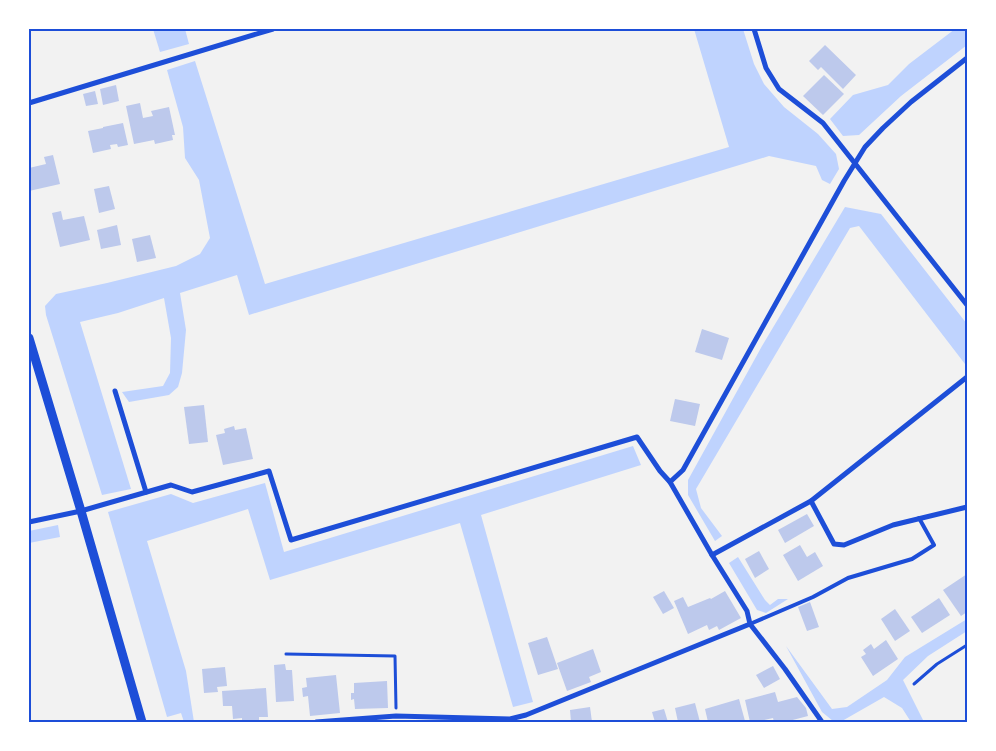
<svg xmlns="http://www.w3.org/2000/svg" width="996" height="751" viewBox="0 0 996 751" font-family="'Sofia Sans Condensed',sans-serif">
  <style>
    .water { fill: #bfd3fe }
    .building { fill: #bdc9ec }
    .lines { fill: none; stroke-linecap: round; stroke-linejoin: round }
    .path { stroke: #1d4ed8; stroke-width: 3 }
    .service { stroke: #1d4ed8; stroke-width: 4 }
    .minor { stroke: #1d4ed8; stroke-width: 5 }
    .tertiary { stroke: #1d4ed8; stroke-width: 9 }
    .neatline { fill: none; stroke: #1d4ed8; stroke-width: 2 }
  </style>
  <rect width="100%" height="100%" fill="#f2f2f2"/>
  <!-- water -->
  <g class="water">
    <path d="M153 29H185L189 44 160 52Z"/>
    <path d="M694 29H743L754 64 764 84 784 107 818 134 836 154 839 169 830 184 822 180 816 166 769 156 249 315 237 275 180 293 186 330 182 373 178 387 169 395 129 402 122 392 163 386 170 373 171 338 164 298 118 313 80 322 131 489 102 495 46 315 45 306 56 294 107 283 176 266 200 254 210 238 199 180 185 158 183 127 167 70 195 61 265 284 729 147Z"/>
    <path d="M955 29H967V45L901 96 859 135 843 136 830 119 853 95 888 85 909 64Z"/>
    <path d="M845 207 881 214 967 324V362L965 364 859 226 850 228 696 489 701 508 722 536 715 541 688 495V480L762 346Z"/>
    <path d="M633 446 641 465 481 515 533 702 513 707 460 523 270 580 248 509 147 541 186 671 194 722H184L181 713 167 717 108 512 171 494 193 503 265 483 284 552Z"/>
    <path d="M58 525 60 537 29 543V531Z"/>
    <path d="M738 557 765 600 770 605 778 599H788L766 613 757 610 729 563Z"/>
    <path d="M967 619V631L928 656 903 680 924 722H911L902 708 884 697 842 721H833L822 712 786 646 832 709 847 707 887 680 905 657Z"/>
  </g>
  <!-- building -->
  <g class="building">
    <path d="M825 45 856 75 843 89 821 67 818 70 809 61Z"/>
    <path d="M824 75 844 94 823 115 803 96Z"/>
    <path d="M116 85 119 101 103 105 100 89Z"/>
    <path d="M95 91 98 104 86 106 83 94Z"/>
    <path d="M140 103 143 118 153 116 151 111 169 107 175 135H172L173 140 155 144 154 140 134 144 126 106Z"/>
    <path d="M123 123 128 145 118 147 117 144 110 145 111 149 93 153 88 131 103 128V127Z"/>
    <path d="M53 155 60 184 29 191V168L46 164 44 157Z"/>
    <path d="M109 186 115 209 99 213 94 189Z"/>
    <path d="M61 211 63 220 84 216 90 240 60 247 52 213Z"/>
    <path d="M117 225 121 245 101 249 97 230Z"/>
    <path d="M150 235 156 258 137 262 132 239Z"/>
    <path d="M702 329 729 338 722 360 695 352Z"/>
    <path d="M675 399 700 404 695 426 670 421Z"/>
    <path d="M204 405 208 442 189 444 184 407Z"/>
    <path d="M234 426 235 430 246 428 253 459 223 465 216 435 225 433 224 429Z"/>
    <path d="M807 514 814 526 785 543 778 530Z"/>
    <path d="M800 545 807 557 815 552 823 566 798 581 783 555Z"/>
    <path d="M759 551 769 569 755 578 745 559Z"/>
    <path d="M967 574V612L961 616 943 590Z"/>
    <path d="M664 591 674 608 663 614 653 597Z"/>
    <path d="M725 591 741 618 719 630 717 626 709 630 707 625 688 634 674 601 683 597 688 607 710 598 711 599Z"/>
    <path d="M939 598 950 615 922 633 911 617Z"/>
    <path d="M810 602 819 627 807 631 798 607Z"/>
    <path d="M895 609 910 631 895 641 881 619Z"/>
    <path d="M547 637 558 669 538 675 528 643Z"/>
    <path d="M886 640 898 659 873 676 861 657 866 654 863 650 871 644 874 649Z"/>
    <path d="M593 649 601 672 589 677 591 682 567 691 557 663Z"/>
    <path d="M285 664 286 670H292L294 701 276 702 274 665Z"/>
    <path d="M773 666 780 679 764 688 756 675Z"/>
    <path d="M225 667 227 686 217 687 218 692 204 693 202 669Z"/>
    <path d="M336 675 340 713 310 716 308 696 303 697 302 688 307 687 306 678Z"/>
    <path d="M387 681 388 708 355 709 354 699 351 700V693H354V683Z"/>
    <path d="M266 688 268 717H259V722H242V718L233 719 232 706H223L222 691Z"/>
    <path d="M775 692 778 702 797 697 806 708 808 716 785 722H774L773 718 756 722H750L745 700Z"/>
    <path d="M739 699 745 721 708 722 705 709Z"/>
    <path d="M695 703 700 722H678L675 708Z"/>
    <path d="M590 707 592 722H571L570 710Z"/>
    <path d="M664 709 668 722H655L652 712Z"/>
  </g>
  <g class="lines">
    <!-- path -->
    <g class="path">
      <path d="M286 654 395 656 396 708"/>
      <path d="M914 684 937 664 967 645"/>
    </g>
    <!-- service -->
    <path class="service" d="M750 624 813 597 848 578 912 559 934 545 919 518"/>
    <!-- minor -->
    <g class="minor">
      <path d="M754 29 766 68 779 89 823 123 967 305"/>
      <path d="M29 103 273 29"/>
      <path d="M115 391 146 492"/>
      <path d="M811 501 967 377"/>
      <path d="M29 522 81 511 171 485 192 492 269 471 291 540 637 437 660 471 670 482"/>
      <path d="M712 555 811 501 834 544 844 545 893 525 967 507"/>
      <path d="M750 624 785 669 822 722"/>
      <path d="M316 722 396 716 510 719 526 715 750 624 747 611 712 555 670 482 683 470 844 181 865 147 883 128 911 102 967 58"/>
    </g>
    <!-- tertiary -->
    <path class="tertiary" d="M29 338 81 511 142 722"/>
  </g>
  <!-- border -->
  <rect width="996" height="751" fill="none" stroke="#ffffff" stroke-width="60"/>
  <rect x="30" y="30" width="936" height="691" class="neatline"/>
</svg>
